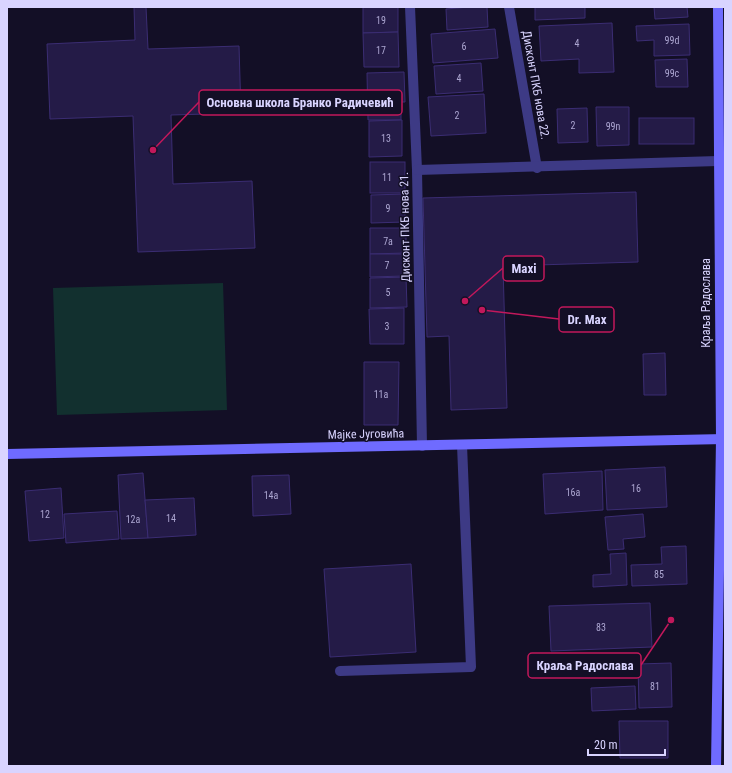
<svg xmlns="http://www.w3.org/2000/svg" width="732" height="773" viewBox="0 0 732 773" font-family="'Roboto Condensed',sans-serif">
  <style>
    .green { fill: #12302f }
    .building { fill: #241b47; stroke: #3b2d73 }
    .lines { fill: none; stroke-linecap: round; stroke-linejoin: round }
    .lane { stroke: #3d3a85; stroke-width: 10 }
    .street { stroke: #3d3a85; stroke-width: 10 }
    .secondary { stroke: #6f6bff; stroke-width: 10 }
    .labels { text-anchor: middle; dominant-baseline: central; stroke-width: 3; stroke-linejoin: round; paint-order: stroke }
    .number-label { font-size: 10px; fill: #aca6d1 }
    .street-label { font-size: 12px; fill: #d9d4ff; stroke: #130f26 }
    .leader { fill: none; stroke: #c2185b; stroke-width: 1.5 }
    .callout-dot { fill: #c2185b; stroke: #130f26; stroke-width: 1.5 }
    .callout { fill: #130f26; stroke: #c2185b; stroke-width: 1.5 }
    .callout-label { font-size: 13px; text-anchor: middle; font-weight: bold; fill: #d9d4ff }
  </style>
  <rect width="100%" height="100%" fill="#130f26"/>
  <!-- green -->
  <path class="green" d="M223 283 227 410 57 415 53 288Z"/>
  <!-- building -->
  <g class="building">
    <path d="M134 7H146L148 49 239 46 241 113 171 115 173 184 252 181 255 248 138 252 133 116 50 119 47 44 135 40Z"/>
    <path d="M363 7H398V32L363 33Z"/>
    <path d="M469 7H487L488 27 447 30 446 9Z"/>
    <path d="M535 7H585V18L535 20Z"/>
    <path d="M654 7H687L688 17 655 19Z"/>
    <path d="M612 23 614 72 579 73V59L541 61 539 26Z"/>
    <path d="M689 24 690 55 654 56V40L637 41 636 26Z"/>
    <path d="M495 29 498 58 433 63 431 34Z"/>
    <path d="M398 32 399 67H364L363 33Z"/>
    <path d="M687 59 688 87H656L655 60Z"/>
    <path d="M481 63 483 91 436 94 434 66Z"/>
    <path d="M404 72 405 102H401V120H368L367 73Z"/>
    <path d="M484 94 486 133 431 136 428 97Z"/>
    <path d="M596 107H629V145L597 146Z"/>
    <path d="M587 108 588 142 558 143 557 109Z"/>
    <rect x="639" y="118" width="55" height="26"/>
    <path d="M402 120V156L369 157V121Z"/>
    <rect x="370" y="162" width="35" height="31"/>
    <path d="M636 192 638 262 503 266 507 408 451 410 449 336 427 337 423 198Z"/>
    <path d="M405 194V222L371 223V195Z"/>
    <path d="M370 228H406V253L370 254Z"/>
    <path d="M370 254H404L405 276 370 277Z"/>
    <path d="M406 277 407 307 370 308V278Z"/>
    <path d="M404 308V344H370L369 309Z"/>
    <path d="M665 353 666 395H644L643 354Z"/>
    <path d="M364 362H399L398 425H364Z"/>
    <path d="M665 467 667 507 607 510 605 470Z"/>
    <path d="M602 471 603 510 545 514 543 474Z"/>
    <path d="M143 473 148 538 121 539 118 475Z"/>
    <path d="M289 475 291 514 253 516 252 476Z"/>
    <path d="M61 488 64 538 29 541 25 491Z"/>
    <path d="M194 498 196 535 148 538 145 500Z"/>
    <path d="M117 511 119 539 66 543 64 514Z"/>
    <path d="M643 514 645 537 623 539 624 549 608 550 605 517Z"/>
    <path d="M686 546 687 584 632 586 631 565 662 564 661 547Z"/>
    <path d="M626 553 627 585 593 587V575L611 574 610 554Z"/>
    <path d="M411 564 416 652 330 657 324 569Z"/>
    <path d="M650 603 652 647 551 651 549 606Z"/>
    <path d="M671 663 672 707 639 708 638 664Z"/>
    <path d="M635 686 636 709 592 711 591 688Z"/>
    <path d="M619 721H668V758H620Z"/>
  </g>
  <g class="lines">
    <!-- lane -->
    <path class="lane" d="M340 671 471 667 462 445"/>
    <!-- street -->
    <g class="street">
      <path d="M410 7 417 170 422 446"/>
      <path d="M509 7 537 168"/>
      <path d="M417 170 718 161"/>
    </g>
    <!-- secondary -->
    <g class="secondary">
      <path d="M7 454 725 439"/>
      <path d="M716 766 721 439 718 7"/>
    </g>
  </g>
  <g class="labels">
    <!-- number labels -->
    <g class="number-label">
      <text x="381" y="20">19</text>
      <text x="672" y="40">99d</text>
      <text x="577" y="43">4</text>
      <text x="464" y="46">6</text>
      <text x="381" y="50">17</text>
      <text x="672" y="73">99c</text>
      <text x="459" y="78">4</text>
      <text x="457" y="115">2</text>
      <text x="573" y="125">2</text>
      <text x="613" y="126">99n</text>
      <text x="386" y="138">13</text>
      <text x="387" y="177">11</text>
      <text x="388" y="208">9</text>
      <text x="388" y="241">7a</text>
      <text x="387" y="265">7</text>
      <text x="388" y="292">5</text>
      <text x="387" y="326">3</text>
      <text x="381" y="394">11a</text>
      <text x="636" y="488">16</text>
      <text x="573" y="492">16a</text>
      <text x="271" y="495">14a</text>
      <text x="45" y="514">12</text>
      <text x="171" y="518">14</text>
      <text x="133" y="519">12a</text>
      <text x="659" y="574">85</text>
      <text x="601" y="627">83</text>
      <text x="655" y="686">81</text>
    </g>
    <!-- street labels -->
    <g class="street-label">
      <text transform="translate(536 85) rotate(80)">Дисконт ПКБ нова 22.</text>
      <text transform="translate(405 227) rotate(-91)">Дисконт ПКБ нова 21.</text>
      <text transform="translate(706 303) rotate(-90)">Краља Радослава</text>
      <text transform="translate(366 434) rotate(-1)">Мајке Југовића</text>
    </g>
  </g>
  <!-- callouts -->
  <path class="leader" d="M153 150L199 102M465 301L503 268M482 310L559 319M671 620L641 665"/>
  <g class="callout-dot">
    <circle cx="153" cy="150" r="4"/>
    <circle cx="465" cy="301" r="4"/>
    <circle cx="482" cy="310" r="4"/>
    <circle cx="671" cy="620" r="4"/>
  </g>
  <g class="callout">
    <rect x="199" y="90" width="203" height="25" rx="4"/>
    <rect x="503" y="256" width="41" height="25" rx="4"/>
    <rect x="559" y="307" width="55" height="25" rx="4"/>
    <rect x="528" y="653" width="113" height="25" rx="4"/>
  </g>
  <g class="callout-label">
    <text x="300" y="107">Основна школа Бранко Радичевић</text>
    <text x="524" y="273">Maxi</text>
    <text x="587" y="324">Dr. Max</text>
    <text x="585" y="670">Краља Радослава</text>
  </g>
  <!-- border -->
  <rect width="732" height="773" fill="none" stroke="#d9d4ff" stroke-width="16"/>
  <!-- scale -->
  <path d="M588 749v6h77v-6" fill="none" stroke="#d9d4ff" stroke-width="2"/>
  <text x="594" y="749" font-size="12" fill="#d9d4ff" stroke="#130f26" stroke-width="3" paint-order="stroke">20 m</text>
</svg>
